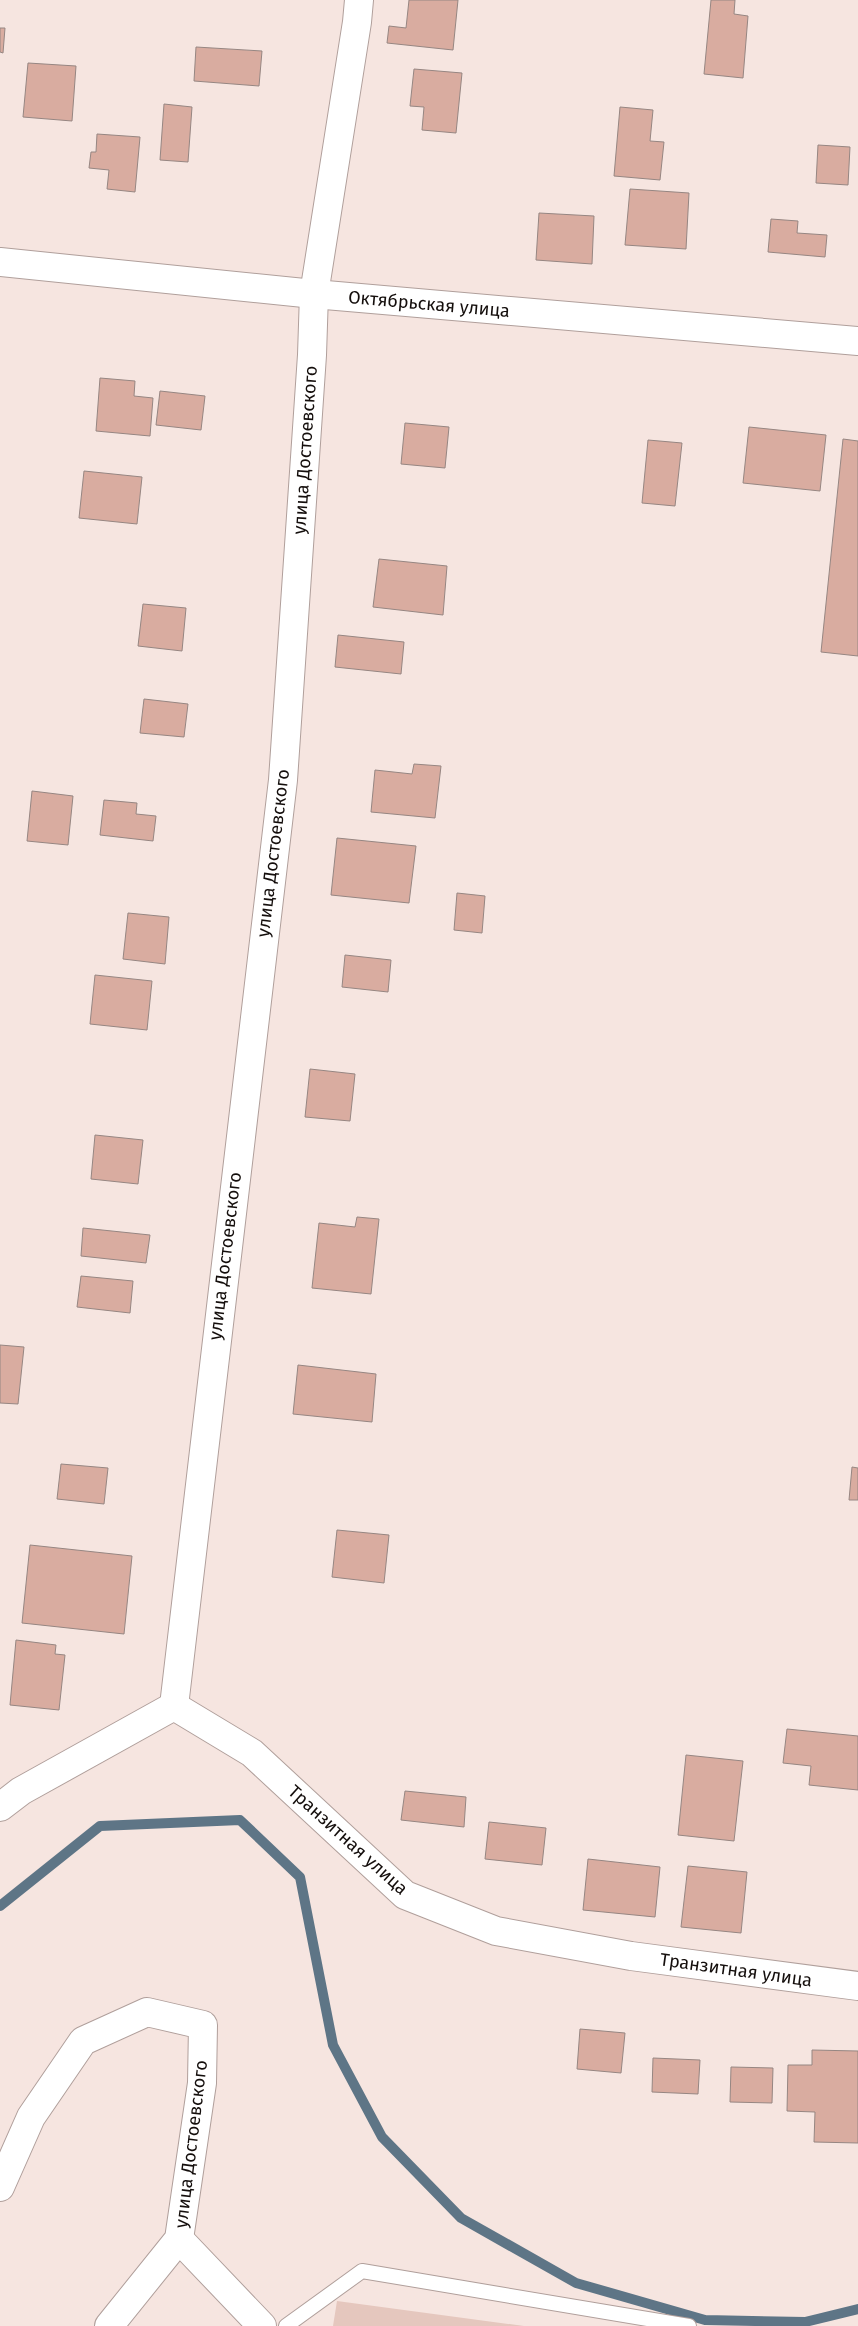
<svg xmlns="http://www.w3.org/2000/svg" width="858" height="2326" viewBox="0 0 858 2326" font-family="'Fira Sans',sans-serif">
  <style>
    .green { fill: #e5c7be }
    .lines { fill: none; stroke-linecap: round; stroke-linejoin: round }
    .stream { stroke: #5e7586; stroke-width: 10 }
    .building { fill: #d9aca0; stroke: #968682 }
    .lane-casing { stroke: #b09f9b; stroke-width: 16 }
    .street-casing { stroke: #b09f9b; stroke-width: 30 }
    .lane { stroke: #fff; stroke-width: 14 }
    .street { stroke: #fff; stroke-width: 28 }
    .labels { text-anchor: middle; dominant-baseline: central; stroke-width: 4; stroke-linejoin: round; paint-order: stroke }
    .street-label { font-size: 18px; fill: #140e0c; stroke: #fff }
  </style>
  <rect width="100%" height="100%" fill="#f6e5e0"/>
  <!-- green -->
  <path class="green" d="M337 2301 524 2326H333Z"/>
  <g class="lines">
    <!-- stream -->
    <path class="stream" d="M0 1906 100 1826 240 1820 300 1877 333 2045 382 2137 461 2218 576 2283 705 2320 805 2322 858 2309"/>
  </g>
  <!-- building -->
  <g class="building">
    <path d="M409 0H458L453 50 387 43 389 26 406 28Z"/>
    <path d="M711 0H735L734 14 748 16 743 78 704 74Z"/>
    <path d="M0 28H5L3 53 0 52Z"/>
    <path d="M196 47 262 51 259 86 194 81Z"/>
    <path d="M28 63 76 66 72 121 23 117Z"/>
    <path d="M414 69 462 73 456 133 422 130 424 107 410 106Z"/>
    <path d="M164 104 192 107 188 162 160 160Z"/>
    <path d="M620 107 653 110 650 141 664 142 660 180 614 176Z"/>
    <path d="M97 134 140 137 135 192 107 189 109 170 89 168 91 152H96Z"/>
    <path d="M818 145 850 147 848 185 816 183Z"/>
    <path d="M630 189 689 193 686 249 625 245Z"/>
    <path d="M539 213 594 216 592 264 536 260Z"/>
    <path d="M771 219 798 221 797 233 827 235 825 257 768 252Z"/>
    <path d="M100 378 135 381 134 396 153 398 150 436 96 431Z"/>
    <path d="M160 391 205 396 201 430 156 425Z"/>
    <path d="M405 423 449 427 445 468 401 464Z"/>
    <path d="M749 427 826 435 820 491 743 483Z"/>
    <path d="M843 439 858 441V656L821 652Z"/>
    <path d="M648 440 682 443 675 506 642 503Z"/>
    <path d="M84 471 142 477 137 524 79 518Z"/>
    <path d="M379 559 447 566 443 615 373 607Z"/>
    <path d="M143 604 186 608 182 651 138 646Z"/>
    <path d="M338 635 404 642 401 674 335 667Z"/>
    <path d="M144 699 188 704 184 737 140 733Z"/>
    <path d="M414 764 441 766 435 818 371 812 375 770 412 774Z"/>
    <path d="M32 791 73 796 68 845 27 841Z"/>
    <path d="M104 800 137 803 136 814 156 816 153 841 100 835Z"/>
    <path d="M337 838 416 846 409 903 331 895Z"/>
    <path d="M457 893 485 896 482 933 454 930Z"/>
    <path d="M128 913 169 917 165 964 123 959Z"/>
    <path d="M345 955 391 960 388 992 342 987Z"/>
    <path d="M95 975 152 981 147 1030 90 1024Z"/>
    <path d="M310 1069 355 1074 350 1121 305 1117Z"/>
    <path d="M95 1135 143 1140 138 1184 91 1179Z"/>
    <path d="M357 1217 379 1219 371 1294 312 1288 319 1223 355 1227Z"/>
    <path d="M83 1228 150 1235 146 1263 81 1256Z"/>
    <path d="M81 1276 133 1281 130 1313 77 1307Z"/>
    <path d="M0 1345 24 1347 18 1404 0 1403Z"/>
    <path d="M298 1365 376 1374 372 1422 293 1414Z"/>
    <path d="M61 1464 108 1468 104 1504 57 1499Z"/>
    <path d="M852 1467 858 1468V1500H849Z"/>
    <path d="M337 1530 389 1535 384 1583 332 1577Z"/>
    <path d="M30 1545 132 1556 124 1634 22 1623Z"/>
    <path d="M16 1640 56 1645 55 1654 65 1655 59 1710 10 1705Z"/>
    <path d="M787 1729 858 1736V1790L809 1785 811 1766 783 1763Z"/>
    <path d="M686 1755 743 1761 734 1841 678 1835Z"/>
    <path d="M405 1791 466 1797 464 1827 401 1820Z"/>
    <path d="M489 1822 546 1828 542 1865 485 1859Z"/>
    <path d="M588 1859 660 1867 655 1917 583 1910Z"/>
    <path d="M688 1866 747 1872 741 1933 681 1927Z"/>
    <path d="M580 2029 625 2033 621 2073 577 2069Z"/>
    <path d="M812 2050 858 2051V2143L814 2142 815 2112 787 2111 788 2065H812Z"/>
    <path d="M653 2058 700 2060 698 2094 652 2092Z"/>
    <path d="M731 2067 773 2068 772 2103 730 2102Z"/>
  </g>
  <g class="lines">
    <defs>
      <path id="lane" d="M286 2326 362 2271 689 2326"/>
      <g id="street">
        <path d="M0 262 314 294 858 341"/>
        <path d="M174 1706 283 780 312 355 314 294 357 22 359 0"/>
        <path d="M0 1807 21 1791 174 1706 252 1753 405 1895 496 1931 631 1956 858 1986"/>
        <path d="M0 2187 31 2117 83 2041 147 2012 203 2025 202 2083 179 2239 109 2326"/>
        <path d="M179 2239 262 2326"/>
      </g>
    </defs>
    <!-- lane casing -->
    <use href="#lane" class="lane-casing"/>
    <!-- street casing -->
    <use href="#street" class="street-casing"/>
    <!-- lane -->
    <use href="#lane" class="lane"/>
    <!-- street -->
    <use href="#street" class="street"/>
  </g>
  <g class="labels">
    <!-- street labels -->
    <g class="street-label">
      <text transform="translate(429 304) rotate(5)">Октябрьская улица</text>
      <text transform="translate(305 450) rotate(-86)">улица Достоевского</text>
      <text transform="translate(273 853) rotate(-83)">улица Достоевского</text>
      <text transform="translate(225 1256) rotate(-83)">улица Достоевского</text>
      <text transform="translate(348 1840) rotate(42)">Транзитная улица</text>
      <text transform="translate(736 1970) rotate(8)">Транзитная улица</text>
      <text transform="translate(191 2144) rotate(-83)">улица Достоевского</text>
    </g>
  </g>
</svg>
